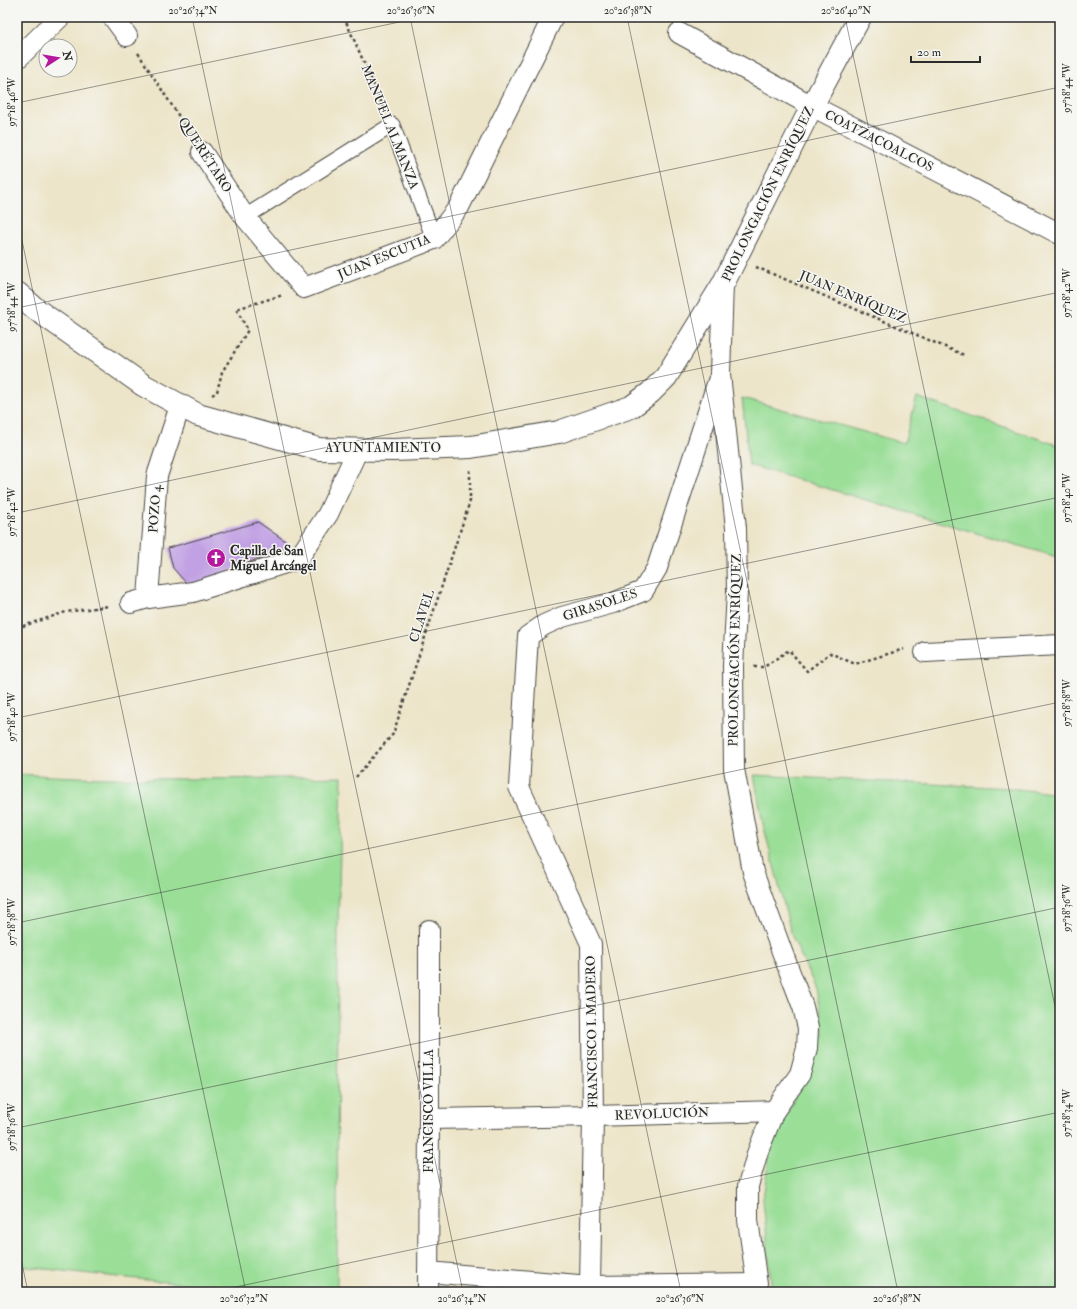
<svg xmlns="http://www.w3.org/2000/svg" width="1077" height="1309" viewBox="0 0 1077 1309" font-family="'IM FELL Double Pica',serif">
  <style>
    .green { fill: #9ade97; stroke: #628461 }
    .building { fill: #c1a0e3 }
    .lines { fill: none; stroke-linecap: round; stroke-linejoin: round }
    .pedestrian-casing { stroke: #484743; stroke-width: 17 }
    .minor-casing { stroke: #484743; stroke-width: 22 }
    .tertiary-casing { stroke: #484743; stroke-width: 24 }
    .path { stroke: #484743; stroke-width: 2.5; stroke-dasharray: 3 3; stroke-linecap: butt }
    .pedestrian { stroke: #fff; stroke-width: 15 }
    .minor { stroke: #fff; stroke-width: 20 }
    .tertiary { stroke: #fff; stroke-width: 22 }
    .ticks { fill: none; stroke: #2b2b2b; stroke-width: 1; stroke-opacity: 0.45 }
    .labels { text-anchor: middle; dominant-baseline: central; stroke-width: 3; stroke-linejoin: round; paint-order: stroke }
    .street-label { font-size: 13px; fill: #2b2b2b; stroke: #f6f6f2 }
    .poi-label { font-size: 13px; font-weight: bold; fill: #2b2b2b; stroke: #f6f6f2; text-anchor: start }
    .neatline { fill: none; stroke: #2b2b2b; stroke-width: 1.5 }
    .ticks-label { font-size: 10px; text-anchor: middle; fill: #2b2b2b }
  </style>
  <rect width="100%" height="100%" fill="#f6f6f2"/>
  <filter id="ink" filterUnits="userSpaceOnUse"><feTurbulence type="fractalNoise" baseFrequency=".025" numOctaves="2"/><feDisplacementMap in="SourceGraphic" scale="8" xChannelSelector="R" yChannelSelector="G"/><feConvolveMatrix kernelMatrix="1 2 1 2 8 2 1 2 1" color-interpolation-filters="sRGB"/></filter>
  <filter id="wash" filterUnits="userSpaceOnUse"><feTurbulence type="fractalNoise" baseFrequency=".012" numOctaves="4" result="noise"/><feDisplacementMap in="SourceGraphic" scale="16" xChannelSelector="R" yChannelSelector="G"/><feGaussianBlur stdDeviation="0.9" result="paint"/><feColorMatrix in="noise" values="0 0 0 0 0 0 0 0 0 0 0 0 0 0 0 0 0 1.4 0 .05"/><feComposite in="paint" operator="in"/></filter>
  <g filter="url(#wash)">
    <rect width="100%" height="100%" fill="#ede5c9"/>
    <!-- green -->
    <g class="green">
      <path d="M917 397 1060 446V558L749 465 742 398 904 443Z"/>
      <path d="M17 774C125 781 234 779 342 777L338 926 337 1292C230 1292 124 1277 17 1266Z"/>
      <path d="M754 775 1010 788 1060 794V1292H772L763 1199 770 1150 824 1034 816 989 792 936 763 824Z"/>
    </g>
    <g id="blocks">
      <!-- building -->
      <path class="building" d="M258 522 291 545 192 586 186 583 173 568 168 548Z"/>
    </g>
  </g>
  <g filter="url(#ink)">
    <use href="#blocks" fill-opacity="0" stroke="#484743" stroke-width="1"/>
    <g class="lines">
      <defs>
        <path id="pedestrian" d="M245 217 392 125 434 239"/>
        <g id="minor">
          <path d="M113 17 127 36"/>
          <path d="M679 33 812 106 1060 234"/>
          <path d="M17 59 60 17"/>
          <path d="M202 152 245 217 304 288 434 239 459 207 553 17"/>
          <path d="M723 284 720 374 736 528 737 592 733 666 734 769 753 872 781 949 803 1007 808 1028 807 1048 800 1074 774 1111 758 1151 748 1186V1220L758 1292"/>
          <path d="M148 598 193 592 298 559 328 514 358 449"/>
          <path d="M131 603 148 598 157 476 180 406"/>
          <path d="M925 652 1060 645"/>
          <path d="M429 1119 593 1116 774 1111"/>
          <path d="M428 1272 590 1286 757 1284"/>
          <path d="M428 1292 429 1119V930"/>
          <path d="M588 1292 590 1286 593 1116 591 944 519 787 528 636 544 625 562 617 613 603 643 591 657 568 718 381"/>
        </g>
        <path id="tertiary" d="M17 293 37 310 143 385 198 415 319 449 394 450 471 447 559 432 631 407 650 393 666 377 723 284 812 106 860 17"/>
      </defs>
      <!-- pedestrian casing -->
      <use href="#pedestrian" class="pedestrian-casing"/>
      <!-- minor casing -->
      <use href="#minor" class="minor-casing"/>
      <!-- tertiary casing -->
      <use href="#tertiary" class="tertiary-casing"/>
      <!-- path -->
      <g class="path">
        <path d="M344 17 384 108"/>
        <path d="M651 17 661 23"/>
        <path d="M138 53 191 135"/>
        <path d="M756 267 964 355"/>
        <path d="M212 395 217 392 222 372 248 330 236 309 283 295"/>
        <path d="M17 628 66 612 109 606"/>
        <path d="M754 667H764L789 650 807 671 830 653 855 664 904 649"/>
        <path d="M356 777 393 734 470 501V470"/>
      </g>
      <!-- pedestrian -->
      <use href="#pedestrian" class="pedestrian"/>
      <!-- minor -->
      <use href="#minor" class="minor"/>
      <!-- tertiary -->
      <use href="#tertiary" class="tertiary"/>
    </g>
  </g>
  <!-- ticks -->
  <path class="ticks" d="M192 17 463 1292M410 17 681 1292M627 17 898 1292M845 17 1060 1030M17 103 423 17M17 217 246 1292M17 308 1060 87M17 513 1060 292M17 718 1060 497M17 923 1060 702M17 1128 1060 907M17 1240 28 1292M212 1292 1060 1112"/>
  <!-- icons -->
  <defs>
    <symbol id="church-disc" viewBox="-11 -11 22 22"><circle r="9.5" fill="#b5179e" stroke="#f6f6f2"/><path d="M-1.2-6h2.4v3.5h3.3v2.4h-3.3V6h-2.4V-.1h-3.3v-2.4h3.3Z" fill="#fff"/></symbol>
  </defs>
  <g fill-rule="evenodd">
    <use href="#church-disc" x="205" y="547" width="22" height="22"/>
  </g>
  <g class="labels">
    <!-- street labels -->
    <g class="street-label">
      <text transform="translate(390 127) rotate(68)">MANUEL ALMANZA</text>
      <text transform="translate(879 141) rotate(27)">COATZACOALCOS</text>
      <text transform="translate(205 155) rotate(57)">QUERÉTARO</text>
      <text transform="translate(768 194) rotate(-64)">PROLONGACIÓN ENRÍQUEZ</text>
      <text transform="translate(384 257) rotate(-22)">JUAN ESCUTIA</text>
      <text transform="translate(853 297) rotate(23)">JUAN ENRÍQUEZ</text>
      <text x="383" y="448">AYUNTAMIENTO</text>
      <text transform="translate(155 509) rotate(-86)">POZO 4</text>
      <text transform="translate(600 605) rotate(-18)">GIRASOLES</text>
      <text transform="translate(422 616) rotate(-72)">CLAVEL</text>
      <text transform="translate(735 650) rotate(-89)">PROLONGACIÓN ENRÍQUEZ</text>
      <text transform="translate(592 1032) rotate(-91)">FRANCISCO I. MADERO</text>
      <text transform="translate(429 1111) rotate(-90)">FRANCISCO VILLA</text>
      <text transform="translate(662 1114) rotate(-2)">REVOLUCIÓN</text>
    </g>
    <!-- poi labels -->
    <g class="poi-label">
      <text x="230" y="551">Capilla de San<tspan x="230" dy="15">Miguel Arcángel</tspan></text>
    </g>
  </g>
  <!-- margin -->
  <rect width="1077" height="1309" fill="none" stroke="#f6f6f2" stroke-width="44"/>
  <!-- north arrow -->
  <g transform="translate(58 58) rotate(78)"><circle r="19" fill="#f6f6f2" stroke="#a5a5a2"/>
  <path d="M0-3L7 15L0 10L-7 15Z" fill="#b5179e"/>
  <text y="-6" font-size="11" font-weight="bold" text-anchor="middle" fill="#2b2b2b">N</text>
  </g>
  <!-- scale -->
  <path d="M911 56v6h69v-6" fill="none" stroke="#2b2b2b" stroke-width="2"/>
  <text x="917" y="56" font-size="12" fill="#2b2b2b" stroke="#f6f6f2" stroke-width="3" paint-order="stroke">20 m</text>
  <rect x="22" y="22" width="1033" height="1265" class="neatline"/>
  <g class="ticks-label">
    <text x="193" y="14">20°26'34"N</text>
    <text x="411" y="14">20°26'36"N</text>
    <text x="628" y="14">20°26'38"N</text>
    <text x="846" y="14">20°26'40"N</text>
    <text transform="translate(1066 88) rotate(-90)" y="4">97°18'44"W</text>
    <text transform="translate(11 102) rotate(-90)" y="4">97°18'46"W</text>
    <text transform="translate(1066 293) rotate(-90)" y="4">97°18'42"W</text>
    <text transform="translate(11 307) rotate(-90)" y="4">97°18'44"W</text>
    <text transform="translate(1066 498) rotate(-90)" y="4">97°18'40"W</text>
    <text transform="translate(11 512) rotate(-90)" y="4">97°18'42"W</text>
    <text transform="translate(1066 703) rotate(-90)" y="4">97°18'38"W</text>
    <text transform="translate(11 717) rotate(-90)" y="4">97°18'40"W</text>
    <text transform="translate(1066 908) rotate(-90)" y="4">97°18'36"W</text>
    <text transform="translate(11 922) rotate(-90)" y="4">97°18'38"W</text>
    <text transform="translate(1066 1113) rotate(-90)" y="4">97°18'34"W</text>
    <text transform="translate(11 1127) rotate(-90)" y="4">97°18'36"W</text>
    <text x="244" y="1302">20°26'32"N</text>
    <text x="462" y="1302">20°26'34"N</text>
    <text x="680" y="1302">20°26'36"N</text>
    <text x="897" y="1302">20°26'38"N</text>
  </g>
</svg>
